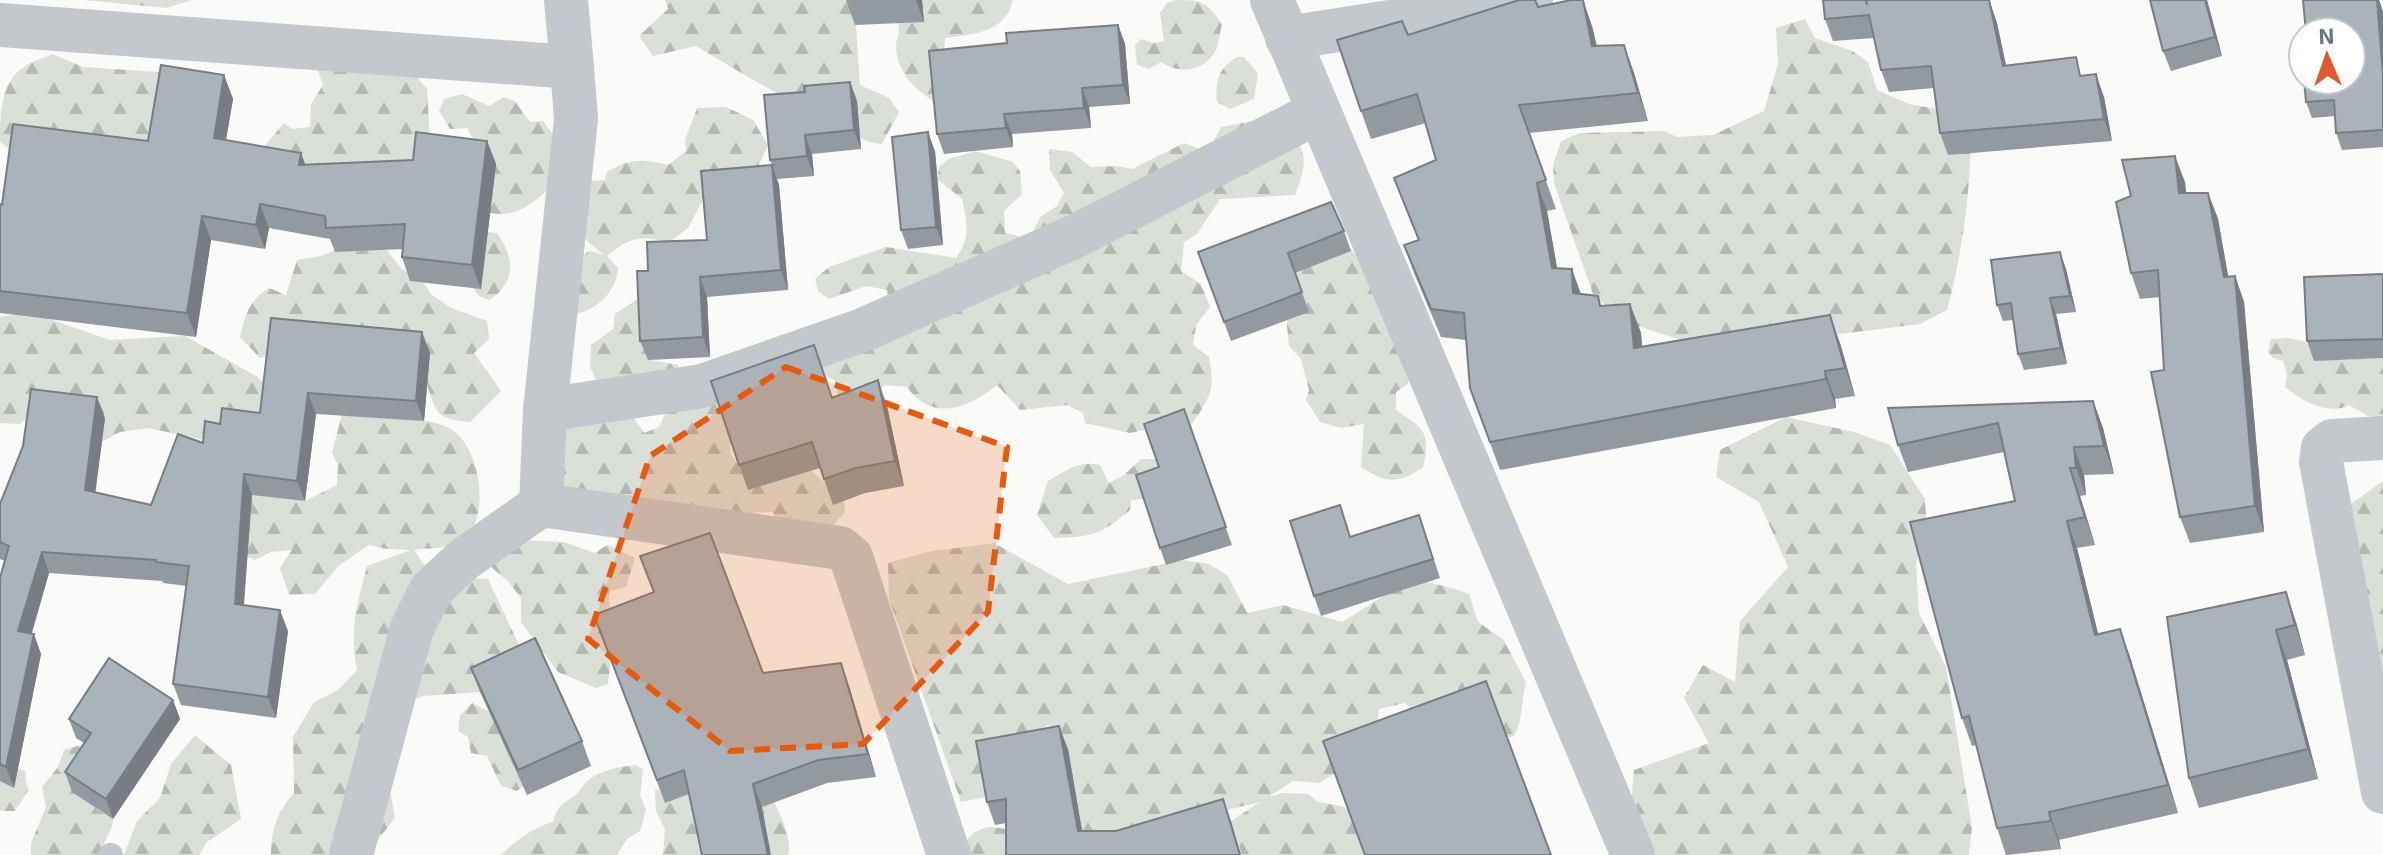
<svg xmlns="http://www.w3.org/2000/svg" width="2383" height="855" viewBox="0 0 2383 855" font-family="'Exo 2',sans-serif">
  <style>
    .forest { fill: url(#forest-firs) }
    .lines { fill: none; stroke-linecap: round; stroke-linejoin: round }
    .lane { stroke: #c3c8cc; stroke-width: 24 }
    .street { stroke: #c3c8cc; stroke-width: 44 }
    .wall { fill: #929a9f }
    .shaded-wall { fill: #777d82 }
    .building { fill: #aab3b9; stroke: #777d82; stroke-width: 2 }
    .marked { fill: #e8590c; fill-opacity: 0.2; stroke: #e8590c; stroke-width: 6; stroke-dasharray: 16 10; stroke-linejoin: round }
  </style>
  <defs>
    <pattern id="forest-firs" width="22" height="20" patternUnits="userSpaceOnUse" patternTransform="scale(2)"><rect width="22" height="20" fill="#dadfd7"/><path d="M5 1l3.5 6h-7zM16 11l3.5 6h-7z" fill="#b4b9b4"/></pattern>
  </defs>
  <rect width="100%" height="100%" fill="#fafaf8"/>
  <!-- forest -->
  <g class="forest">
    <path d="M84 0H191L167 8Z"/>
    <path d="M665 0H849L856 25 860 85 889 98 899 112 882 144C864 143 853 133 837 125 788 101 743 74 696 46L653 56 639 36 668 9Z"/>
    <path d="M894 0H1013C1005 33 974 34 945 38L940 105C917 92 896 73 896 45 896 40 899 36 899 32 899 21 892 12 894 0Z"/>
    <path d="M1177 0C1204 0 1207 3 1222 24 1220 32 1219 42 1216 50 1205 71 1180 75 1161 62L1149 69 1137 65 1135 45 1141 39 1153 43 1164 41 1160 13 1167 3Z"/>
    <path d="M1805 19 1815 38 1852 51 1868 62 1877 90 1909 104 1959 113 1971 127C1971 188 1963 251 1947 310L1920 324 1711 350 1620 320 1593 294 1554 183 1553 165 1561 141 1580 133 1664 131 1677 137 1713 135 1764 111 1778 64 1776 28Z"/>
    <path d="M53 54 83 67 173 73 166 155 14 152 0 142C0 116 0 82 24 67 32 61 44 58 53 54Z"/>
    <path d="M1237 57H1244L1258 74 1254 99 1230 109 1217 102C1215 80 1218 69 1237 57Z"/>
    <path d="M318 70H411L427 89 430 140 438 158 356 195 263 148 284 123 292 129 310 127 311 104 323 85Z"/>
    <path d="M462 94 489 106 504 97 515 101 530 122 543 121 560 144 559 178C539 198 521 219 490 213L476 185 480 145 469 133 468 128 450 129 439 111 444 99Z"/>
    <path d="M726 107 753 120 768 145 759 165 741 188 708 191 688 228 668 243C641 234 629 238 607 256L618 268C617 291 598 309 576 314L561 267 590 251 604 255 587 241 580 230V182L605 180 607 172C631 158 642 159 668 165L686 151 685 140 697 108Z"/>
    <path d="M1277 116C1305 148 1311 154 1295 195L1220 199 1197 234 1184 242 1181 271 1201 284 1210 307 1196 325 1193 345 1209 357C1216 391 1209 398 1191 426H1161L1130 433 1085 423 1083 413 1067 405 1020 410 997 385C968 408 933 423 907 387L885 385 873 397 839 398 834 380 809 369 889 305 887 290 866 286 829 299 818 291 815 279 829 267 886 247 956 258C971 237 967 223 962 199L937 179 939 167 948 159 976 151 1013 162 1020 171 1022 194 1004 211 1005 233 1030 239 1040 217 1057 206 1064 193 1050 170 1049 149 1072 152 1091 167 1117 166 1132 169 1184 143 1208 152 1221 127Z"/>
    <path d="M1289 219 1347 245 1366 267 1408 369V384L1396 392V410C1425 429 1431 433 1423 467 1397 485 1387 483 1361 467L1364 424 1341 428 1320 422 1306 400 1309 390 1301 359 1289 346 1287 326Z"/>
    <path d="M488 232 497 233C515 257 516 284 489 300L479 296 465 278Z"/>
    <path d="M360 238 386 249 402 269 423 282 432 295 451 308 487 321 489 339 474 353 501 391 470 422C438 419 436 415 427 384L289 348 260 358 240 337C245 315 249 300 269 288L286 295 297 260 322 256Z"/>
    <path d="M636 300 645 302 651 360 679 365 672 373 597 382 590 367 591 345 613 329 615 314Z"/>
    <path d="M12 315 49 319 110 340 185 336 258 377 273 396 272 407 205 440 148 428 120 432 102 442 104 418 39 410 19 424 0 423V317Z"/>
    <path d="M2287 338 2303 341 2331 360 2383 358V418L2368 416 2349 405C2328 416 2302 401 2285 387L2287 374 2283 361 2273 358 2268 352 2271 339Z"/>
    <path d="M696 399 720 404 731 439 730 453 740 467 811 470 844 501 845 512 827 532 776 526 773 512 748 513 558 501 568 413 630 412 644 433 659 427 667 410Z"/>
    <path d="M342 414C373 417 419 415 447 427 480 441 493 519 462 540 447 550 430 547 414 550L432 576 488 579 521 649 514 676 480 692 423 696 390 710V790L395 818 366 855H271C271 830 277 812 294 793L293 737 314 702 338 690 357 670C349 627 357 607 367 566L411 550 387 549 369 545 338 566 315 594 289 595 280 568 292 550 271 552 255 560 231 550 232 492 305 501 337 485 338 465 332 453Z"/>
    <path d="M1786 417 1854 432 1890 445 1925 499 1927 530 1916 564 1919 613 1946 667 1972 828 1969 855H1645L1630 817 1634 770 1709 743 1684 698 1703 665 1735 682 1740 621 1788 567 1759 502 1716 477 1720 450Z"/>
    <path d="M1141 459H1156L1163 477 1144 499 1131 500 1130 510C1101 535 1092 537 1054 538L1037 515 1048 481C1065 471 1079 460 1100 465L1109 483 1124 475Z"/>
    <path d="M2383 481V701L2351 504Z"/>
    <path d="M520 540 564 542 595 553 607 545 635 558 626 587 609 591 612 653 608 684 596 688 558 672 521 622V598L508 581 492 568 490 558Z"/>
    <path d="M994 543 1068 584 1183 560 1209 564 1228 576 1247 613 1283 605 1342 622 1382 597 1400 579C1425 581 1445 585 1469 594L1478 622 1503 639 1526 682C1521 699 1523 724 1513 737L1452 736 1420 717 1405 703 1379 709 1375 746 1320 783 1293 781 1269 797 1282 793 1308 794 1318 802 1342 806 1356 815 1368 855H1242L1231 821 1260 802 1170 824 1145 822 1130 831 1090 839 1079 827 1049 725 1000 745 986 797 961 802 889 599 888 563 927 552Z"/>
    <path d="M472 703 488 711 501 725 524 772 523 786 517 791 501 786 487 756 471 753 468 737 458 731 460 715Z"/>
    <path d="M195 735 231 765 241 819 207 842 199 855H124L137 821 160 798 171 764Z"/>
    <path d="M84 744 97 809 113 819 112 827 98 855H31V843L46 807 42 787 58 767 64 750Z"/>
    <path d="M0 760 25 771 28 791 15 811H0Z"/>
    <path d="M636 765 643 769 640 795 646 810 640 831 627 839 617 855H501C517 840 532 828 553 822 557 808 561 804 573 797 578 793 582 787 586 782 599 770 619 767 636 765Z"/>
    <path d="M655 790 770 794C778 810 793 838 788 855H663L665 829 656 811Z"/>
    <path d="M991 827 1016 830 1033 855H961C965 839 973 829 991 827Z"/>
  </g>
  <g class="lines">
    <!-- lane -->
    <path class="lane" d="M110 855H111"/>
    <!-- street -->
    <g class="street">
      <path d="M566 0 572 67"/>
      <path d="M1272 0 1633 855"/>
      <path d="M0 25 572 67 576 119 545 410 541 505"/>
      <path d="M1287 38 1531 0"/>
      <path d="M545 410 702 386 863 330 1076 236 1318 112"/>
      <path d="M2383 438 2332 441 2323 448 2321 462 2383 792"/>
      <path d="M351 855 412 628 431 590 463 560 541 505 840 548 851 557 949 855"/>
    </g>
  </g>
  <!-- wall -->
  <g class="wall">
    <path d="M846 0H922L924 22 855 25Z"/>
    <path d="M1536 0 1538 7 1592 26 1597 46 1624 45 1634 73 1648 121 1529 133 1556 209 1547 211 1557 268 1581 294 1598 296 1601 306 1630 304 1641 333 1642 347 1840 343 1855 396 1835 399 1836 408 1500 470 1470 388 1466 340 1441 337 1414 273 1404 245 1418 240 1394 178 1436 160 1426 123 1371 139 1361 111 1408 35Z"/>
    <path d="M1989 0 1997 23 2006 66 2082 75 2104 97 2112 141 1948 155 1940 133 1934 88 1889 92 1881 70 1874 38 1833 41 1825 19Z"/>
    <path d="M2150 0H2207L2222 56 2171 71 2163 51Z"/>
    <path d="M2303 0H2379L2383 12V147L2342 150 2336 133 2335 116 2312 118 2306 102 2351 80Z"/>
    <path d="M1118 25 1125 44 1130 104 1089 107 1091 128 1012 134 1013 147 944 154 937 134 1007 43Z"/>
    <path d="M224 75 233 99 226 140 305 165 413 160 487 141 496 164 481 289 410 281 402 257 403 249 335 252 330 239 269 228 265 249 211 240 196 337 0 313V204L148 141Z"/>
    <path d="M850 82 857 101 861 149 812 154 814 176 777 179 779 185 788 290 707 297 710 357 648 360 640 341 648 271 707 240 772 165 770 160 805 92Z"/>
    <path d="M935 151 943 245 908 249 901 230Z"/>
    <path d="M2185 182 2186 193H2208L2218 219 2228 277 2235 276 2244 302 2264 532 2190 543 2180 517 2164 370 2160 297 2140 299 2131 273V196Z"/>
    <path d="M1344 231 1351 251 1295 273 1309 312 1231 341 1198 252Z"/>
    <path d="M2066 269 2076 312 2056 314 2067 364 2024 370 2018 354 2013 320 2003 321 1997 305Z"/>
    <path d="M2383 274V358L2314 361 2307 341Z"/>
    <path d="M271 318 430 353 424 421 316 414 305 501 252 495 244 605 288 631 276 718 181 705 173 684 187 586 163 583 162 581 49 573 32 633 41 654 14 788 0 781V578L5 561 0 559V504L105 418 95 492 151 505 220 424 260 413Z"/>
    <path d="M833 398 887 406 904 486 865 493 833 505 820 468 748 490 739 465Z"/>
    <path d="M2093 401 2103 428 2114 474 2084 475 2086 495 2080 496 2095 545 2077 548 2098 634 2120 629 2130 657 2178 813 2059 840 2061 849 2006 855 1997 828 1976 745 1972 746 1962 718 2015 501 2004 452 1908 472 1898 445Z"/>
    <path d="M1184 409 1232 545 1166 565 1160 548 1159 467Z"/>
    <path d="M1426 535 1440 578 1321 616 1314 596 1351 537Z"/>
    <path d="M594 615 763 673 849 686 876 777 827 783 762 807 689 794 665 803Z"/>
    <path d="M2167 617 2296 622 2305 655 2287 660 2318 779 2199 808 2189 778Z"/>
    <path d="M471 668 582 741 591 766 527 795 480 692Z"/>
    <path d="M173 700 180 719 113 819 72 792 65 772 84 743 76 738 69 719Z"/>
    <path d="M1068 749 1082 831H1116L1223 799 1241 855H1006V823L995 825 987 802Z"/>
  </g>
  <!-- shaded-wall -->
  <g class="shaded-wall">
    <path d="M916 0H922L924 22Z"/>
    <path d="M1583 0 1592 26 1603 74 1592 46Z"/>
    <path d="M1989 0 1997 23 2011 89 2003 66Z"/>
    <path d="M2205 0H2207L2222 56 2215 37Z"/>
    <path d="M2377 0H2379L2383 12V75Z"/>
    <path d="M1118 25 1125 44 1130 104 1123 85Z"/>
    <path d="M1624 45 1634 73 1648 121 1638 93Z"/>
    <path d="M2096 74 2104 97 2112 141 2104 119Z"/>
    <path d="M224 75 233 99 222 162 214 138Z"/>
    <path d="M850 82 857 101 861 149 854 130Z"/>
    <path d="M1082 88 1089 107 1091 128 1084 108Z"/>
    <path d="M1004 114 1012 134 1013 147 1006 128Z"/>
    <path d="M928 132 935 151 943 245 936 227Z"/>
    <path d="M805 135 812 154 814 176 807 156Z"/>
    <path d="M487 141 496 164 481 289 472 265Z"/>
    <path d="M301 153 310 177 299 165Z"/>
    <path d="M2175 156 2185 182 2188 219 2179 193Z"/>
    <path d="M772 165 779 185 788 290 781 270Z"/>
    <path d="M1537 183 1547 211 1562 296 1552 268Z"/>
    <path d="M2208 193 2218 219 2233 303 2224 277Z"/>
    <path d="M260 204 269 228 265 249 256 225Z"/>
    <path d="M202 216 211 240 196 337 187 313Z"/>
    <path d="M2060 252 2066 269 2076 312 2070 296Z"/>
    <path d="M1572 269 1582 297 1573 293Z"/>
    <path d="M2235 276 2244 302 2264 532 2255 506Z"/>
    <path d="M700 277 707 297 710 357 703 337Z"/>
    <path d="M2050 298 2056 314 2067 364 2061 348Z"/>
    <path d="M1630 304 1641 333 1644 376 1634 348Z"/>
    <path d="M1830 315 1840 343 1855 396 1845 368Z"/>
    <path d="M422 332 430 353 424 421 416 401Z"/>
    <path d="M1825 371 1835 399 1836 408 1826 379Z"/>
    <path d="M878 380 887 406 904 486 895 461Z"/>
    <path d="M308 393 316 414 305 501 297 481Z"/>
    <path d="M97 397 105 418 93 511 85 490Z"/>
    <path d="M2093 401 2103 428 2114 474 2104 446Z"/>
    <path d="M2074 447 2084 475 2086 495 2076 468Z"/>
    <path d="M2070 468 2080 496 2095 545 2085 517Z"/>
    <path d="M244 474 252 495 242 625 235 604Z"/>
    <path d="M2067 521 2077 548 2105 662 2095 635Z"/>
    <path d="M42 552 49 573 26 652 18 631Z"/>
    <path d="M2286 592 2296 622 2305 655 2295 625Z"/>
    <path d="M280 610 288 631 276 718 268 697Z"/>
    <path d="M2120 629 2130 657 2178 813 2168 785Z"/>
    <path d="M2276 630 2287 660 2318 779 2308 749Z"/>
    <path d="M34 634 41 654 14 788 6 767Z"/>
    <path d="M841 663 849 686 876 777 868 754Z"/>
    <path d="M173 700 180 719 113 819 106 799Z"/>
    <path d="M1059 726 1068 749 1086 854 1078 831Z"/>
    <path d="M753 784 762 807 771 855H768Z"/>
    <path d="M1223 799 1231 821 1241 855H1240Z"/>
    <path d="M2049 812 2059 840 2061 849 2051 821Z"/>
  </g>
  <!-- building -->
  <g class="building">
    <path d="M1519 0H1535L1538 7 1571 0H1583L1592 46 1624 45 1638 93 1519 105 1546 180 1537 183 1552 268 1572 269 1573 293 1598 296 1600 306 1630 304 1634 348 1830 315 1845 368 1825 371 1826 379 1490 442 1470 388 1464 313 1431 309 1404 245 1419 240 1394 178 1436 160 1417 94 1361 111 1337 40 1402 21 1408 35Z"/>
    <path d="M1823 0H1866L1867 5 1866 0H1989L2003 66 2076 57 2080 76 2096 74 2104 119 1940 133 1931 66 1881 70 1869 15 1825 19Z"/>
    <path d="M2150 0H2205L2215 37 2163 51Z"/>
    <path d="M2303 0H2377L2383 75V130L2336 133 2334 100 2306 102 2304 80H2351V32H2306Z"/>
    <path d="M1118 25 1123 85 1082 88 1084 108 1004 114 1006 128 937 134 929 51 1007 43 1006 33Z"/>
    <path d="M2301 39H2303V63Z"/>
    <path d="M161 65 224 75 214 138 301 153 299 165 413 160 416 132 487 141 472 265 402 257 405 224 326 228 325 216 260 204 256 225 202 216 187 313 0 291V204L2 205 13 124 148 141Z"/>
    <path d="M850 82 854 130 805 135 807 156 770 160 764 95 805 92 804 86Z"/>
    <path d="M928 132 936 227 901 230 892 137Z"/>
    <path d="M2175 156 2179 193H2208L2224 277 2235 276 2255 506 2180 517 2151 372 2164 370 2158 270 2131 273 2116 202 2131 196 2122 160Z"/>
    <path d="M772 165 781 270 700 277 703 337 640 341 637 271H648L647 242 707 240 701 171Z"/>
    <path d="M1331 202 1344 231 1288 253 1302 292 1224 322 1198 252Z"/>
    <path d="M2060 252 2070 296 2050 298 2061 348 2018 354 2011 303 1997 305 1991 260Z"/>
    <path d="M2383 274V339L2307 341 2304 277Z"/>
    <path d="M271 318 422 332 416 401 308 393 297 481 244 474 235 604 280 610 268 697 173 684 189 566 156 562V560L42 552 18 631 34 634 6 767 0 764V578L9 546 0 542V504L23 446 31 389 97 397 85 490 151 505 178 434 203 443 205 421 220 424 222 408 260 413Z"/>
    <path d="M814 345 832 398 878 380 895 461 856 468 824 479 812 442 739 465 711 381Z"/>
    <path d="M2093 401 2104 446 2074 447 2076 468H2070L2085 517 2067 521 2095 635 2120 629 2168 785 2049 812 2051 821 1997 828 1969 716 1962 718 1910 522 2015 501 1998 423 1898 445 1888 408Z"/>
    <path d="M1184 409 1226 527 1160 548 1136 475 1159 467 1144 424Z"/>
    <path d="M1340 505 1350 537 1419 515 1433 559 1314 596 1290 521Z"/>
    <path d="M710 533 763 673 841 663 868 754 818 760 753 784 768 855H702L684 770 657 780 594 615 654 592 640 556Z"/>
    <path d="M2286 592 2295 625 2276 630 2308 749 2189 778 2167 617Z"/>
    <path d="M535 638 582 741 518 770 471 668Z"/>
    <path d="M109 658 173 700 106 799 65 772 91 733 69 719Z"/>
    <path d="M1486 681 1551 855H1365L1323 741Z"/>
    <path d="M1059 726 1078 831H1116L1223 799 1240 855H1006V799L987 802 976 741Z"/>
  </g>
  <!-- marked area -->
  <path class="marked" d="M786 367 1007 447 988 612 863 744 730 751 588 639 650 456Z"/>
  <!-- north arrow -->
  <g transform="translate(2327 56) rotate(358)"><circle r="38" fill="#ffffff" stroke="#c1c8cd" stroke-width="2"/>
  <path d="M0-6L14 30L0 20L-14 30Z" fill="#e4572e"/>
  <text y="-12" font-size="22" font-weight="bold" text-anchor="middle" fill="#657683">N</text>
  </g>
</svg>
